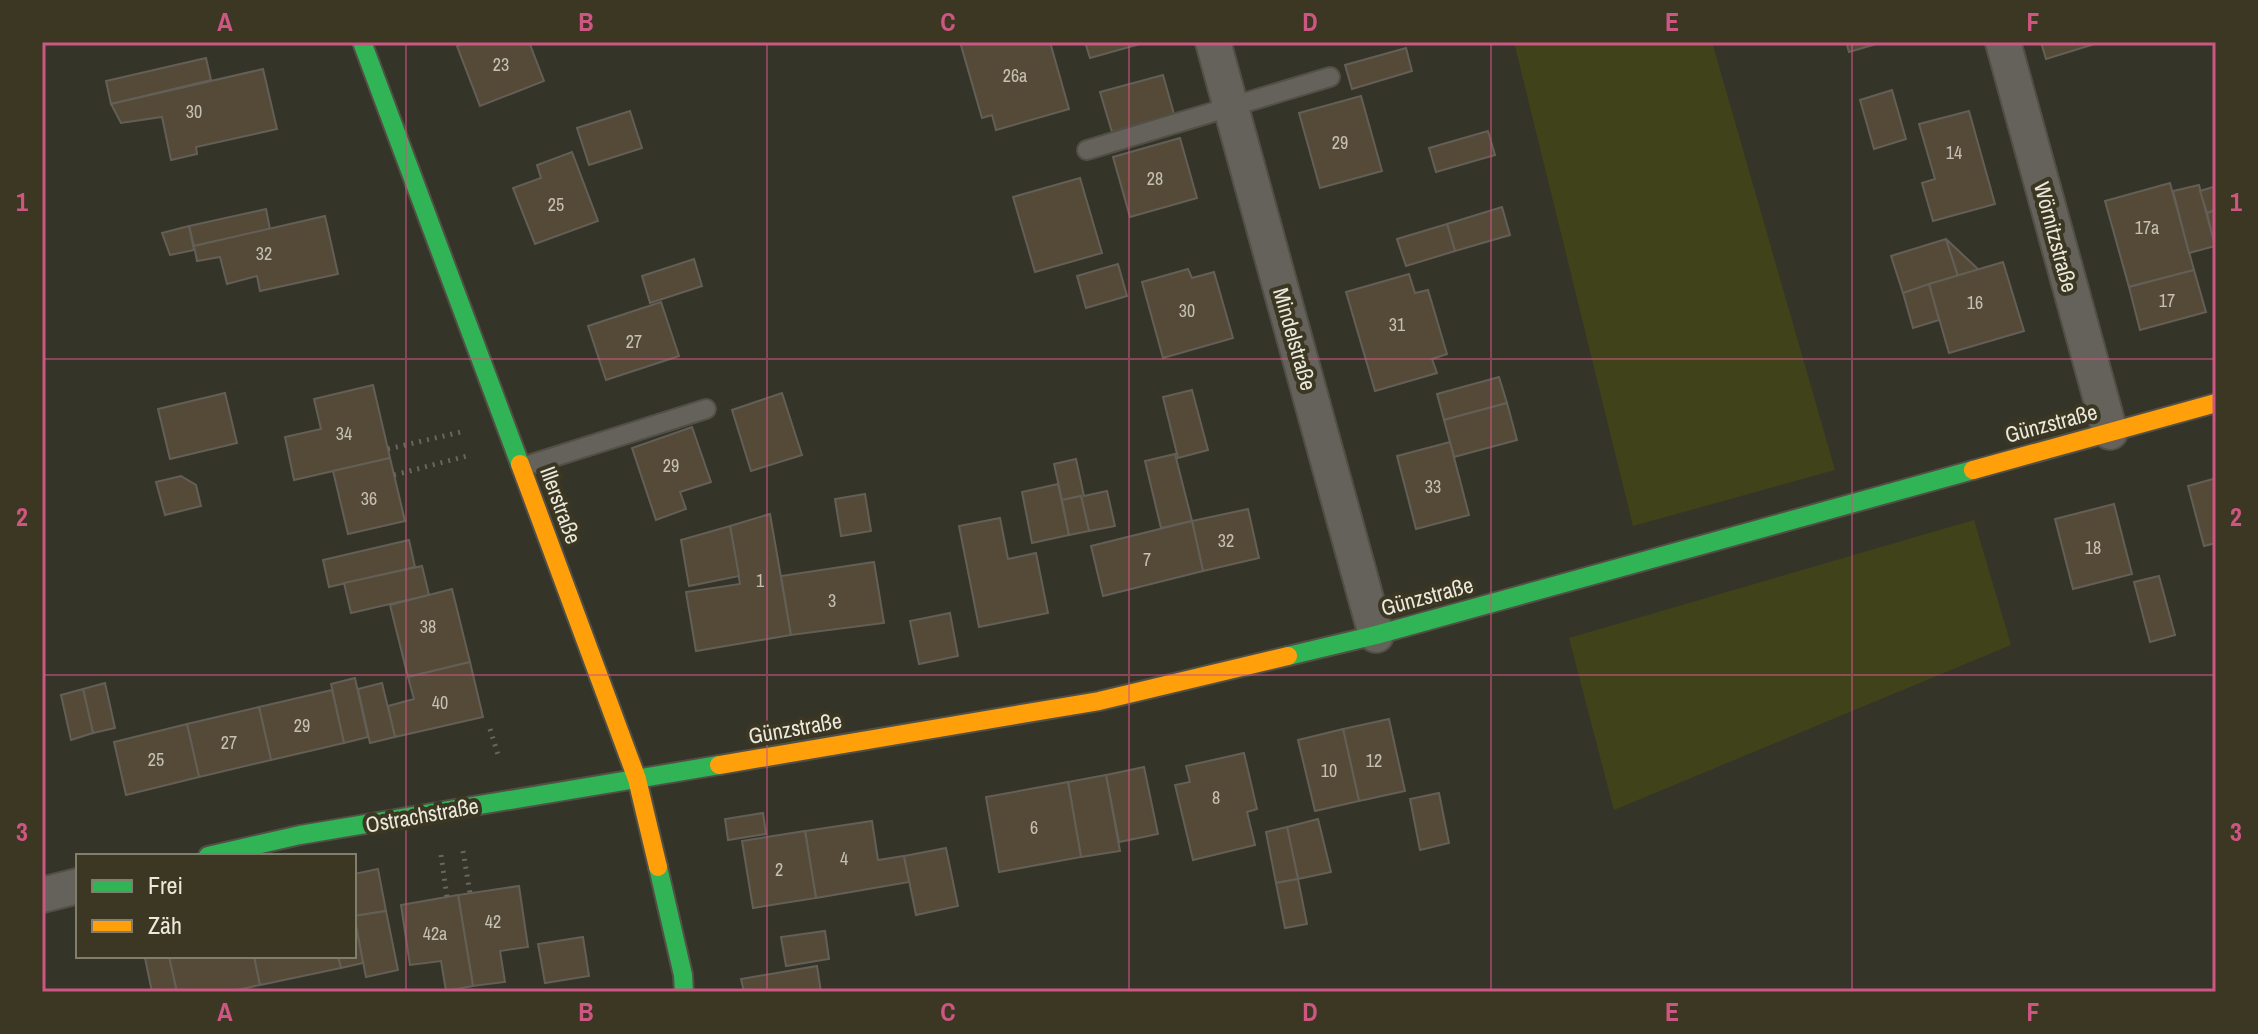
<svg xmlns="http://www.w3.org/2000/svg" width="2258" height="1034" viewBox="0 0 2258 1034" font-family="'Archivo Narrow',sans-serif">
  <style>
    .green { fill: #40431a }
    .building { fill: #544a37; stroke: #635f57; stroke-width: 2 }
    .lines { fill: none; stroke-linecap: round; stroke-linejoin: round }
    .lane-casing { stroke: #525046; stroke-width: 22 }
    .street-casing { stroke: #525046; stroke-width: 38 }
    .fast-casing { stroke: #525046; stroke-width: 22 }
    .slow-casing { stroke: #525046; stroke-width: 22 }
    .path { stroke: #68665f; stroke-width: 5; stroke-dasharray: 2 6; stroke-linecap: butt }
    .lane { stroke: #64625b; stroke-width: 18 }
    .street { stroke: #64625b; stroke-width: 34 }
    .fast { stroke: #30b455; stroke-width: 18 }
    .slow { stroke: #ff9f0a; stroke-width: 18 }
    .grid { fill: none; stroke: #ce5682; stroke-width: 2; stroke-opacity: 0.55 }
    .labels { text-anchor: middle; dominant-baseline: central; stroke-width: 8; stroke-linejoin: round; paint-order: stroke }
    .number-label { font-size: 18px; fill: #c5c0b3 }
    .street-label { font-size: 22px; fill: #ebe8dc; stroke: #3b3723 }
    .neatline { fill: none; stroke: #ce5682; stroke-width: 3 }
    .grid-label { font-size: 26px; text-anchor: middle; font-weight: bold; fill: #ce5682 }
  </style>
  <rect width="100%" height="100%" fill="#353429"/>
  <!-- green -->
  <g class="green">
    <path d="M1514 42H1712L1835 470 1633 526Z"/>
    <path d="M1974 520 2011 645 1614 810 1569 638Z"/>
  </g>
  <!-- building -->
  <g class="building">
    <path d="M468 42H529L544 81 480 106 457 46Z"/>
    <path d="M960 42H1050L1069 109 996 130 992 115 982 118Z"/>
    <path d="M1085 42H1147L1090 58Z"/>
    <path d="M1846 42H1883L1849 52Z"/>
    <path d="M2041 42H2101L2046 59Z"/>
    <path d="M1406 48 1412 71 1352 89 1345 65Z"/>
    <path d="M206 58 211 80 111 104 106 81Z"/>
    <path d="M263 69 277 129 196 147 197 154 171 160 162 117 121 123 111 104Z"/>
    <path d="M1163 75 1174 114 1112 132 1100 92Z"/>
    <path d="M1892 90 1906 139 1874 149 1860 100Z"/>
    <path d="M1361 96 1382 171 1320 188 1299 113Z"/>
    <path d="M630 111 642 148 589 165 577 128Z"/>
    <path d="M1969 111 1995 204 1933 221 1922 183 1935 179 1919 124Z"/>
    <path d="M1488 131 1495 155 1436 172 1429 148Z"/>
    <path d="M1180 138 1197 198 1130 217 1113 157Z"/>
    <path d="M572 152 598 221 535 244 513 188 541 178 537 165Z"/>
    <path d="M1080 178 1102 253 1035 272 1013 197Z"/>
    <path d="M2170 183 2194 270 2129 287 2105 201Z"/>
    <path d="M2199 185 2215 246 2189 253 2173 191Z"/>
    <path d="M2216 186V210L2207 213 2200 191Z"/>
    <path d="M1502 207 1510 235 1455 251 1447 224Z"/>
    <path d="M266 209 270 229 194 246 189 226Z"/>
    <path d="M2216 210V246H2215L2207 213Z"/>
    <path d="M325 216 338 274 260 291 257 276 227 284 220 257 197 261 194 246Z"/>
    <path d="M1447 224 1455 251 1406 266 1397 239Z"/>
    <path d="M189 226 194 250 170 255 162 233Z"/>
    <path d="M1946 239 1958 276 1903 293 1891 256Z"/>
    <path d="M1946 239 1979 270 1958 276Z"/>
    <path d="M694 259 702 286 650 303 642 276Z"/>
    <path d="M2003 262 2024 331 1949 353 1929 284Z"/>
    <path d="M1118 264 1127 296 1086 308 1077 276Z"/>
    <path d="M1188 269 1192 278 1214 272 1233 338 1163 358 1142 282Z"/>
    <path d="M2194 270 2206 312 2140 330 2129 287Z"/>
    <path d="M1409 274 1415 293 1428 290 1447 354 1432 359 1437 373 1375 391 1346 292Z"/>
    <path d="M1929 284 1939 320 1913 328 1903 293Z"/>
    <path d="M661 302 679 356 606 380 588 326Z"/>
    <path d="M1499 377 1507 403 1444 420 1437 394Z"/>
    <path d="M373 385 390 458 294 480 285 437 321 429 314 399Z"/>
    <path d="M1192 390 1208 450 1178 458 1163 397Z"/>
    <path d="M225 393 237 443 170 459 158 409Z"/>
    <path d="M782 393 802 455 751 471 732 410Z"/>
    <path d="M1507 403 1517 440 1454 457 1444 420Z"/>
    <path d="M692 427 711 482 680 492 686 509 656 520 632 448Z"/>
    <path d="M1450 442 1469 515 1416 529 1397 456Z"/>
    <path d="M1175 454 1192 521 1161 528 1145 461Z"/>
    <path d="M390 458 405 521 348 534 333 471Z"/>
    <path d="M1076 459 1084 496 1107 491 1115 526 1089 531 1081 496 1062 500 1054 464Z"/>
    <path d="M181 476 196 485 201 506 165 515 156 482Z"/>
    <path d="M2216 478V543L2204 546 2188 486Z"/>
    <path d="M1058 484 1069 535 1032 543 1022 492Z"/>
    <path d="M865 494 871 531 841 536 835 499Z"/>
    <path d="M1081 496 1089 531 1069 535 1062 500Z"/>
    <path d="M2114 504 2132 574 2073 589 2055 519Z"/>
    <path d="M1248 509 1259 558 1203 571 1192 521Z"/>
    <path d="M770 514 791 635 696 651 686 592 740 584 730 526Z"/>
    <path d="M1000 518 1008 559 1036 553 1048 613 979 627 959 526Z"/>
    <path d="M1192 521 1203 571 1103 596 1091 546Z"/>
    <path d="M730 526 739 576 689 586 681 540Z"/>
    <path d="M409 540 415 567 329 587 323 560Z"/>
    <path d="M874 562 884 623 791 635 781 576Z"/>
    <path d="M422 566 429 595 351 613 344 583Z"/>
    <path d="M2159 576 2175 635 2150 642 2134 582Z"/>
    <path d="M452 589 470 662 408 677 390 605Z"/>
    <path d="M950 613 958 656 919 664 910 621Z"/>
    <path d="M470 662 483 717 395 737 388 706 414 699 408 677Z"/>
    <path d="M355 678 368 737 344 743 331 684Z"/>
    <path d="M105 683 115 728 93 733 83 689Z"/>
    <path d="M382 683 395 737 370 743 358 689Z"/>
    <path d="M83 689 93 733 71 740 61 695Z"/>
    <path d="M332 690 344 743 271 760 259 707Z"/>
    <path d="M259 707 271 760 199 777 187 724Z"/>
    <path d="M1389 719 1405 791 1359 801 1343 729Z"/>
    <path d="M187 724 199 777 126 795 114 742Z"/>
    <path d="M1343 729 1359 801 1315 811 1298 740Z"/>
    <path d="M1244 753 1257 809 1247 812 1255 845 1193 860 1175 785 1190 782 1186 766Z"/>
    <path d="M1144 767 1158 834 1119 842 1106 775Z"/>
    <path d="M1106 775 1120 851 1081 857 1068 782Z"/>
    <path d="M1068 782 1081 857 999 872 986 797Z"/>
    <path d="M1439 793 1449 843 1420 850 1410 799Z"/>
    <path d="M763 813 766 834 728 840 725 819Z"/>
    <path d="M1318 819 1331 872 1298 879 1287 827Z"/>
    <path d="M872 821 878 860 904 856 909 882 816 898 805 831Z"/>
    <path d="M1287 827 1298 879 1276 883 1266 832Z"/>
    <path d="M805 831 816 898 753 908 742 841Z"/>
    <path d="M946 848 958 906 916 915 904 856Z"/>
    <path d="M378 869 386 911 354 916V874Z"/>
    <path d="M1298 879 1307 924 1285 928 1276 883Z"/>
    <path d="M519 886 528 947 500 951 505 982 473 986 458 895Z"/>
    <path d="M458 895 473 986 446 991 441 961 410 965 401 905Z"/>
    <path d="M386 911 398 970 366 977 354 916Z"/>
    <path d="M354 915 363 963 341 968 338 956H354Z"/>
    <path d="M825 931 829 959 786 966 781 937Z"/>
    <path d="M583 937 589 976 545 983 538 944Z"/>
    <path d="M156 956H169L177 992H152L145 958Z"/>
    <path d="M169 956H254L260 985 228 992H177Z"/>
    <path d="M254 956H338L341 968 260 985Z"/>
    <path d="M817 966 821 992H744L741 979Z"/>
  </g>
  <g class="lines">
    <defs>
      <g id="lane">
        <path d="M1087 150 1330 77"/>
        <path d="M522 467 706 409"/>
      </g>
      <g id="street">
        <path d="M1213 42 1376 635"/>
        <path d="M2003 42 2110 432"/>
        <path d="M42 895 78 886"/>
      </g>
      <g id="fast">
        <path d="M362 42 520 464"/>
        <path d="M1288 656 1376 635 1973 470"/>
        <path d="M208 856 300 835 719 765"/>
        <path d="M658 867 683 975 684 992"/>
      </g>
      <g id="slow">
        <path d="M520 464 637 779 658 867"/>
        <path d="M1973 470 2216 403"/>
        <path d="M719 765 1099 701 1288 656"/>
      </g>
    </defs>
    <!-- lane casing -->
    <use href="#lane" class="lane-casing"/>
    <!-- street casing -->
    <use href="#street" class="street-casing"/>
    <!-- fast casing -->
    <use href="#fast" class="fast-casing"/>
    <!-- slow casing -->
    <use href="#slow" class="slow-casing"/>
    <!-- path -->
    <g class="path">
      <path d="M1059 42 1061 49"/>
      <path d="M388 449 461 432"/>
      <path d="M394 475 471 455"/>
      <path d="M490 729 499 758"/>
      <path d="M463 851 470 893"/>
      <path d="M441 855 447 897"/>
    </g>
    <!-- lane -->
    <use href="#lane" class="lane"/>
    <!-- street -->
    <use href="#street" class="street"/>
    <!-- fast -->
    <use href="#fast" class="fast"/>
    <!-- slow -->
    <use href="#slow" class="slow"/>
  </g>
  <!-- grid -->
  <path class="grid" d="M406 42V992M767 42V992M1129 42V992M1491 42V992M1852 42V992M42 359H2216M42 675H2216"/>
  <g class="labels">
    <!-- number labels -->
    <g class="number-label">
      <text x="501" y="64">23</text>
      <text x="1015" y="75">26a</text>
      <text x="194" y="111">30</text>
      <text x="1340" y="142">29</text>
      <text x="1954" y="152">14</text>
      <text x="1155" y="178">28</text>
      <text x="556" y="204">25</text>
      <text x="2147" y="227">17a</text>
      <text x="264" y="253">32</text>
      <text x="2167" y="300">17</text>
      <text x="1975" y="302">16</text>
      <text x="1187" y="310">30</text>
      <text x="1397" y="324">31</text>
      <text x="634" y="341">27</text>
      <text x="344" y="433">34</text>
      <text x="671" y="465">29</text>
      <text x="1433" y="486">33</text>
      <text x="369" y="498">36</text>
      <text x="1226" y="540">32</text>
      <text x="2093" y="547">18</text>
      <text x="1147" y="559">7</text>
      <text x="760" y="580">1</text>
      <text x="832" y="600">3</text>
      <text x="428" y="626">38</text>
      <text x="440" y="702">40</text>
      <text x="302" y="725">29</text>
      <text x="229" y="742">27</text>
      <text x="156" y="759">25</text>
      <text x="1374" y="760">12</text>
      <text x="1329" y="770">10</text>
      <text x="1216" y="797">8</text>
      <text x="1034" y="827">6</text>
      <text x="844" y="858">4</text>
      <text x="779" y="869">2</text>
      <text x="493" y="921">42</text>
      <text x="435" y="933">42a</text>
    </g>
    <!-- street labels -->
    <g class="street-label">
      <text transform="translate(2056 237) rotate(75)">Wörnitzstraße</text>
      <text transform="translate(1295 339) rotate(74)">Mindelstraße</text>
      <text transform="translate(2051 423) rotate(-15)">Günzstraße</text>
      <text transform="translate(561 505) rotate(70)">Illerstraße</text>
      <text transform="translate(1427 596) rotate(-15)">Günzstraße</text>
      <text transform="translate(795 728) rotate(-10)">Günzstraße</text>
      <text transform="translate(422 815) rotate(-10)">Ostrachstraße</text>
    </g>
  </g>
  <!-- border -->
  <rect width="2258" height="1034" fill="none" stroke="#3b3723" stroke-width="88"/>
  <!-- legend -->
  <rect x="76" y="854" width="280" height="104" fill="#3b3723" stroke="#817e6d" stroke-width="2"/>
  <rect x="92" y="880" width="40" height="12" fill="#30b455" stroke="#817e6d" stroke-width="2"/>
  <text x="148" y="894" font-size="24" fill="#ebe8dc">Frei</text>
  <rect x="92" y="920" width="40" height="12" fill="#ff9f0a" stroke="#817e6d" stroke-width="2"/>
  <text x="148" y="934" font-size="24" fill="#ebe8dc">Zäh</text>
  <rect x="44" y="44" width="2170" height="946" class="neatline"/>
  <g class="grid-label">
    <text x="225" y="31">A</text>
    <text x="586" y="31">B</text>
    <text x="948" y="31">C</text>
    <text x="1310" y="31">D</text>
    <text x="1672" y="31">E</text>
    <text x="2033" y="31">F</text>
    <text x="22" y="211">1</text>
    <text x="2236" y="211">1</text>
    <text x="22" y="526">2</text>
    <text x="2236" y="526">2</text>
    <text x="22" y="841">3</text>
    <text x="2236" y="841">3</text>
    <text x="225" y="1021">A</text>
    <text x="586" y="1021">B</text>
    <text x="948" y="1021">C</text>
    <text x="1310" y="1021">D</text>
    <text x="1672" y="1021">E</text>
    <text x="2033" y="1021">F</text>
  </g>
</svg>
